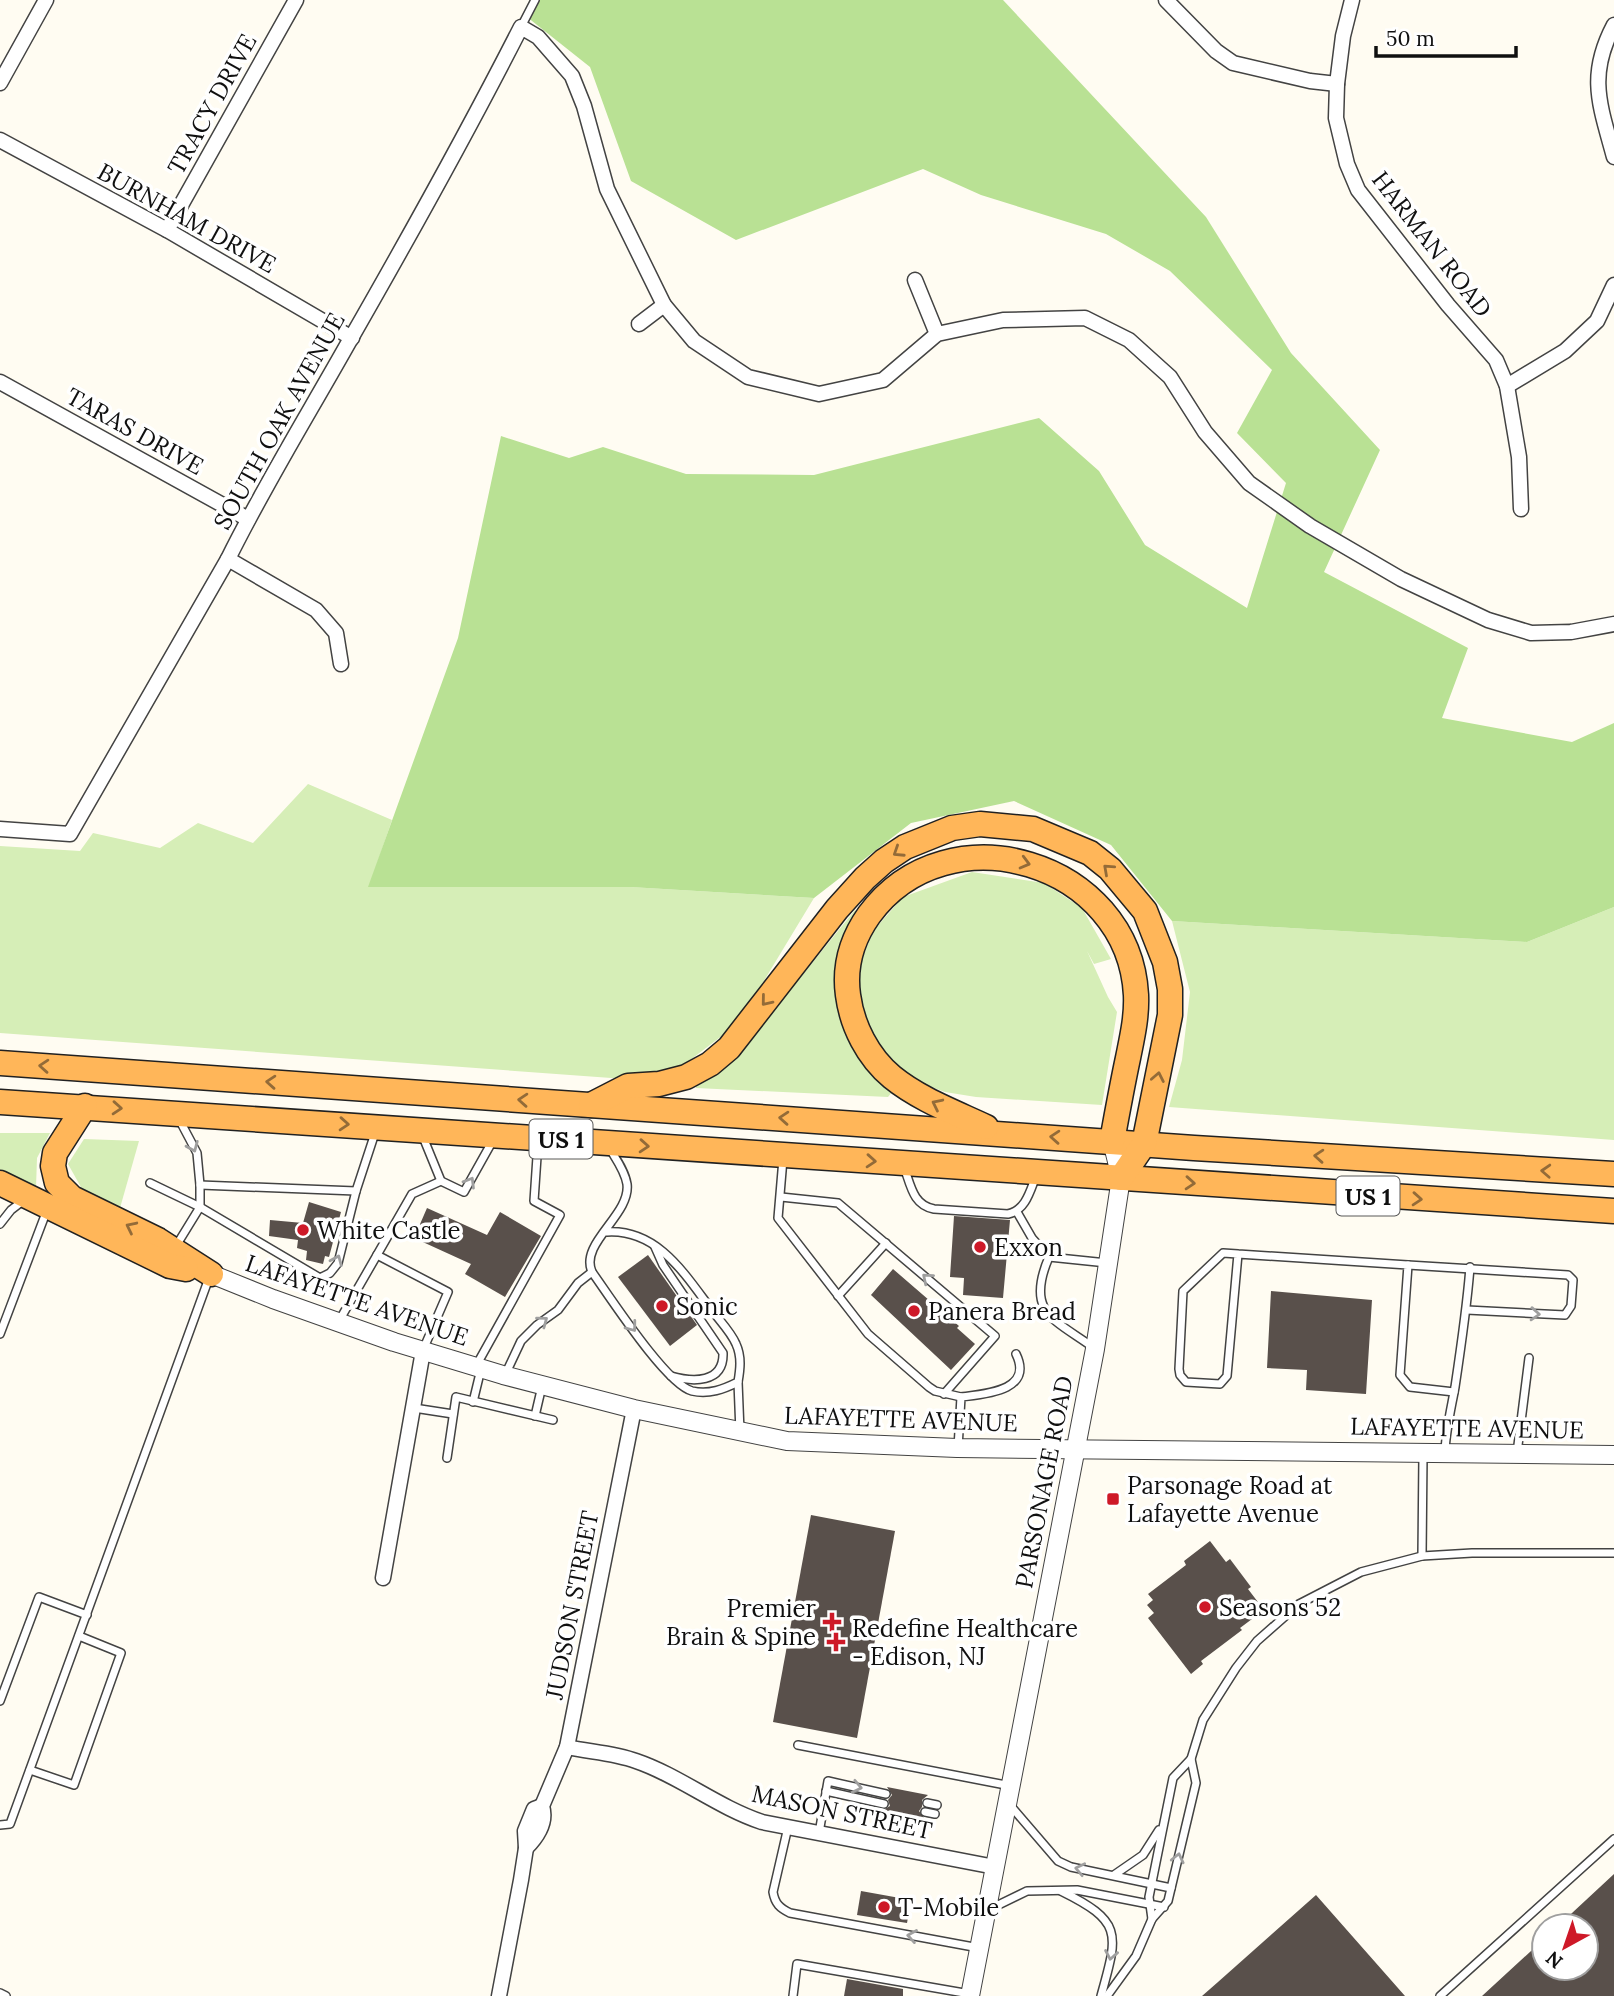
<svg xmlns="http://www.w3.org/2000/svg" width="1614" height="1996" viewBox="0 0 1614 1996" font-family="Lora,serif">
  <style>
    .green { fill: #d6eeb7 }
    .forest { fill: #b9e194 }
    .building { fill: #59504b }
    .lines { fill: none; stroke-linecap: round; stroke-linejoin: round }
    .service-casing { stroke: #434343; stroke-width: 10 }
    .minor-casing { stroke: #434343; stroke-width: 17 }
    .tertiary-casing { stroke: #434343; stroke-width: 20 }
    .trunk-casing { stroke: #212121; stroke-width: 27 }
    .service { stroke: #fff; stroke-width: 7 }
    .minor { stroke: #fff; stroke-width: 14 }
    .tertiary { stroke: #fff; stroke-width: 18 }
    .trunk { stroke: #ffb659; stroke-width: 24 }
    .oneway { stroke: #936b38 }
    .oneway2 { stroke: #9f9f9f }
    .poi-dot { fill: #ce1928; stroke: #fff; stroke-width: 2.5 }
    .labels { text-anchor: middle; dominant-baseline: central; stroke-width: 7; stroke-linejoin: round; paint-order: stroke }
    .shield { fill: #fff; stroke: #585858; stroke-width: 2 }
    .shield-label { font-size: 23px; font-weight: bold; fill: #101010 }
    .street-label { font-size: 24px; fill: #101010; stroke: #fff }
    .poi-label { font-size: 24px; fill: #101010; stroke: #fff; text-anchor: start }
  </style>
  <rect width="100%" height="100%" fill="#fffcf2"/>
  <!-- green -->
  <g class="green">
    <path d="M308 784 392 820 369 887H630L814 898 759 989 727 1032 673 1073 625 1079 0 1033V846L80 851 93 833 160 848 198 823 253 843Z"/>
    <path d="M972 872 1044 883 1082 908 1111 959 1094 964 1087 951 1108 997 1117 1012 1102 1105 976 1097 945 1092 923 1084 907 1075 881 1049 863 1017 857 971 874 930 903 897Z"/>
    <path d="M1614 907V1140L1169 1107 1182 1060 1190 992 1172 921 1527 942Z"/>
    <path d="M855 910 858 912 838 959 892 1092 888 1097 696 1088 695 1082 740 1052Z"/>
    <path d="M0 1133H50L37 1158 36 1188 0 1171Z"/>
    <path d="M84 1139 139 1141 120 1208 82 1189 68 1164Z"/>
  </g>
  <!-- forest -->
  <path class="forest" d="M535 0H1003L1206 217 1291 353 1380 450 1324 572 1468 648 1442 718 1572 742 1614 723V907L1527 942 1172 921 1111 845 1014 801 911 823 814 898 630 887H368L458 638 501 436 569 458 603 447 686 474 814 475 1039 418 1099 471 1145 545 1247 608 1286 483 1237 433 1272 370 1170 271 1106 234 981 195 923 169 736 240 631 181 590 67 527 17Z"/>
  <!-- building -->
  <g class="building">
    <path d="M309 1202 341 1212 329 1257 325 1256 323 1264 306 1260 307 1251 297 1248 298 1240 269 1236 270 1220 303 1223Z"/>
    <path d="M427 1208 487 1235 500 1212 541 1236 505 1297 465 1274 471 1264 414 1238Z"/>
    <path d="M954 1216 1010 1220 1003 1298 963 1295 964 1278 950 1277Z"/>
    <path d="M648 1255 697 1325 670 1346 618 1277Z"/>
    <path d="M893 1269 959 1326 957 1328 975 1344 951 1370 871 1295Z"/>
    <path d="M1271 1291 1372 1300 1366 1394 1306 1390 1307 1370 1267 1368Z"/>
    <path d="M811 1515 895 1531 857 1738 773 1722Z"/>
    <path d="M1210 1541 1226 1562 1230 1559 1251 1587 1248 1589 1264 1610 1240 1628 1242 1630 1201 1661 1203 1664 1191 1674 1148 1618 1154 1613 1147 1605 1153 1600 1148 1594 1186 1565 1184 1561Z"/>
    <path d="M887 1787 928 1795 922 1800V1807L919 1811 924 1818 922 1826 881 1819 883 1810 890 1806 888 1800 892 1795Z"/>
    <path d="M1614 1874V1996H1482L1544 1939V1968H1586V1926H1558Z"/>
    <path d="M861 1891 911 1900 907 1923 857 1915Z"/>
    <path d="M1316 1895 1405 1996H1202L1218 1982Z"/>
    <path d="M847 1979 903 1989V1996H844Z"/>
  </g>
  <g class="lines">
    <defs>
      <g id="service">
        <path d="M521 27 535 0"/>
        <path d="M423 1137 441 1181 464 1192 492 1142"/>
        <path d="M783 1159 778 1218 868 1334 929 1387 935 1391 961 1397"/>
        <path d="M904 1167C911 1186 913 1205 934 1209L1008 1214C1026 1210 1030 1191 1036 1176"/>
        <path d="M150 1183 200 1207 320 1278 330 1273 338 1263 356 1191 376 1130"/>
        <path d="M200 1185 356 1191"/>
        <path d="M781 1197 838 1203 995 1336 944 1394"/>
        <path d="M1017 1212 1032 1238 1049 1257 1107 1263"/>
        <path d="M0 1224 11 1210 24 1200"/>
        <path d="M607 1232C657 1229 684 1273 711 1309 719 1320 731 1332 736 1344 742 1357 740 1370 738 1382 724 1389 709 1395 692 1391 666 1384 610 1297 592 1272 579 1243 631 1215 627 1184 625 1171 616 1159 610 1149"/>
        <path d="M176 1246 200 1207V1185L197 1153 179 1119"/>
        <path d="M655 1247 663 1265 723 1353C724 1384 692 1382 671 1376"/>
        <path d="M1238 1254 1223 1253 1183 1291 1179 1369 1180 1375 1186 1382 1220 1384 1227 1376 1238 1254 1408 1265 1400 1375 1410 1387 1454 1392"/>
        <path d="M377 1255 412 1194 441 1181"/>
        <path d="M1049 1257C1025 1313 1054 1319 1094 1348"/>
        <path d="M1408 1265 1568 1275 1573 1280 1571 1306 1565 1315 1467 1310"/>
        <path d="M838 1296 886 1243"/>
        <path d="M339 1321 377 1255 448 1292 423 1350"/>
        <path d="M0 1334 47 1210"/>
        <path d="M476 1366 560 1215 534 1201 538 1142"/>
        <path d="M505 1375 521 1341 537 1325 558 1310 578 1283 592 1272"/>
        <path d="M738 1382 740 1432"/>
        <path d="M473 1402 481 1369"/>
        <path d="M414 1408 453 1414"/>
        <path d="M535 1416 542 1386"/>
        <path d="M958 1448 961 1397C985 1394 1034 1391 1016 1354"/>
        <path d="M1445 1451C1446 1429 1451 1409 1455 1387 1461 1347 1467 1307 1470 1267"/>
        <path d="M1517 1453 1529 1358"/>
        <path d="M447 1458 456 1397 553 1420"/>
        <path d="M1422 1556 1423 1455"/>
        <path d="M0 1701 39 1597 87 1615"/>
        <path d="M798 1745 1011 1786"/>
        <path d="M30 1770 74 1785 121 1653 79 1636"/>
        <path d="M826 1791 884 1804"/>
        <path d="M927 1803 937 1805"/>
        <path d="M1009 1804 1058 1861 1071 1867 1171 1888"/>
        <path d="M925 1812 935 1814"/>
        <path d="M0 1825 10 1824 209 1278"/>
        <path d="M788 1827 773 1892C775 1904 780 1908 790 1913L979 1948"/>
        <path d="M819 1833 828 1781 886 1794"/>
        <path d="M1114 1875 1143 1855 1159 1830"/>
        <path d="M1061 1891C1124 1922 1118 1934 1101 1996"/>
        <path d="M988 1910 1027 1891 1077 1890 1164 1907"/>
        <path d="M1152 1919 1149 1897 1173 1778 1191 1759 1203 1720 1236 1668 1257 1641 1299 1604 1361 1572 1422 1556 1472 1553H1614"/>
        <path d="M0 1993 6 1996"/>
        <path d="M793 1996 797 1964 970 1994"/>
        <path d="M1107 1996 1136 1956 1152 1919 1168 1901 1196 1783 1191 1759"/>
        <path d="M1440 1996 1614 1839"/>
      </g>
      <g id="minor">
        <path d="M1166 0 1216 51 1233 63 1310 81 1337 84"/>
        <path d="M1352 0 1343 36 1337 84 1336 118 1347 164 1358 190 1448 305 1496 360 1507 386 1519 457 1521 509"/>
        <path d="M1614 25C1587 76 1600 105 1614 157"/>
        <path d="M0 83 46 0"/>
        <path d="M0 140 167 230 352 338"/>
        <path d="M167 230 296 0"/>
        <path d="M915 280 937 334"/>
        <path d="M639 324 664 305"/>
        <path d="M0 382 248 519"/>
        <path d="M1507 386 1565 351 1597 321 1614 285"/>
        <path d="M228 559 316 610 336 633 341 664"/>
        <path d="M0 829 70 834 228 559C265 484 309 413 350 340 409 237 467 133 521 27L538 37 572 76 584 106 607 189 664 305 694 341 748 377 819 394 883 380 937 334 1003 320 1085 318 1129 340 1170 377 1205 432 1249 483 1310 526 1401 579 1488 620 1531 633 1571 632 1614 624"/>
        <path d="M383 1578 423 1351"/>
        <path d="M567 1747C590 1752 614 1753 636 1761 680 1776 717 1807 762 1822L995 1867"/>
        <path d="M526 1848C537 1837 547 1822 542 1806L567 1747 634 1409"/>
        <path d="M499 1996 521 1880 526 1848 525 1831 534 1809 542 1806"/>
      </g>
      <g id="tertiary">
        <path d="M211 1274 273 1299 394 1342 503 1375 634 1409 787 1441 957 1448 1614 1455"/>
        <path d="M970 1996 1095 1349 1121 1178 1112 1141"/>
      </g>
      <g id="trunk">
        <path d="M0 1063 1194 1148 1614 1174"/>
        <path d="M0 1102 1614 1211"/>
        <path d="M591 1105 628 1086 659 1084 686 1077 710 1064 729 1048 837 909 865 878 884 861 905 847 952 828 980 824 1033 829 1090 853 1110 869 1145 911 1165 962 1170 989V1015L1144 1144 1121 1178"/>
        <path d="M85 1106 55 1153 53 1166 57 1183 72 1198 158 1240 211 1274"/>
        <path d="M986 1127C954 1112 919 1099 892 1077 868 1057 852 1026 848 995 844 966 852 939 869 915 948 807 1129 862 1136 995 1137 1017 1132 1038 1128 1058 1122 1086 1117 1114 1112 1141"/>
        <path d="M0 1183 170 1266 186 1269"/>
      </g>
    </defs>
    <!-- service casing -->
    <use href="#service" class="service-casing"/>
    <!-- minor casing -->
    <use href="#minor" class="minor-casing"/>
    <!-- tertiary casing -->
    <use href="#tertiary" class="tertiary-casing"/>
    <!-- trunk casing -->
    <use href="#trunk" class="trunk-casing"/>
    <!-- service -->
    <use href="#service" class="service"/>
    <!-- minor -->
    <use href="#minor" class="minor"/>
    <!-- tertiary -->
    <use href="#tertiary" class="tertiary"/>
    <!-- trunk -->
    <use href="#trunk" class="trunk"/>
  </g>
  <!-- one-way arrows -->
  <defs><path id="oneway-chevron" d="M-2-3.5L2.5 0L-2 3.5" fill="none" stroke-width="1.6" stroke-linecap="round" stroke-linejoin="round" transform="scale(1.75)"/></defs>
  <g class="oneway">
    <use href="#oneway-chevron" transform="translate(898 852) rotate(147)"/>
    <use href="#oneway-chevron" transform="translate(1025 863) rotate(15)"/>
    <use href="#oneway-chevron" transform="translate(1108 869) rotate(-138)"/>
    <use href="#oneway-chevron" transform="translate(766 1001) rotate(129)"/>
    <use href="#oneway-chevron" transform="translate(44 1066) rotate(-176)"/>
    <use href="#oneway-chevron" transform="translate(1158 1077) rotate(-79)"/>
    <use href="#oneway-chevron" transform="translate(271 1082) rotate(-176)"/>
    <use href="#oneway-chevron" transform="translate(523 1100) rotate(-176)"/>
    <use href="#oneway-chevron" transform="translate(937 1104) rotate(-154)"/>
    <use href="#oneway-chevron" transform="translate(117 1108) rotate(4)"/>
    <use href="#oneway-chevron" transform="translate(784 1118) rotate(-176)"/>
    <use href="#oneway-chevron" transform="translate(344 1124) rotate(4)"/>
    <use href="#oneway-chevron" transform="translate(1055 1137) rotate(-176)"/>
    <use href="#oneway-chevron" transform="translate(644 1146) rotate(4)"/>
    <use href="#oneway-chevron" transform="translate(1319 1156) rotate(-176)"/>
    <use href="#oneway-chevron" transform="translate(871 1161) rotate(4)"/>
    <use href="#oneway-chevron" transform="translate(1546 1171) rotate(-177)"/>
    <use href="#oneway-chevron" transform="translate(1190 1183) rotate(4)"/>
    <use href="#oneway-chevron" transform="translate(1417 1199) rotate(4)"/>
    <use href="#oneway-chevron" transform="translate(131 1227) rotate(-154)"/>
  </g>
  <g class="oneway2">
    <use href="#oneway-chevron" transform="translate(193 1147) rotate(67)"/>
    <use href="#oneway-chevron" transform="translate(470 1182) rotate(-59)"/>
    <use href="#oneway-chevron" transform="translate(337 1260) rotate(-67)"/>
    <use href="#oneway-chevron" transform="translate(927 1278) rotate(-140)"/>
    <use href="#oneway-chevron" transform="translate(1535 1314) rotate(4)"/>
    <use href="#oneway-chevron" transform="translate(543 1321) rotate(-37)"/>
    <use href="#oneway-chevron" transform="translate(632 1327) rotate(53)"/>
    <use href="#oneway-chevron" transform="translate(857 1787) rotate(12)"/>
    <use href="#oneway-chevron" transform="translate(1178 1858) rotate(-77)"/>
    <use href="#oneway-chevron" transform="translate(1080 1869) rotate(-168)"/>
    <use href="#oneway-chevron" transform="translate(912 1936) rotate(-170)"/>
    <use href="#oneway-chevron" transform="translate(1111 1955) rotate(100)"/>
  </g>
  <!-- markers -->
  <g class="poi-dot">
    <circle cx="303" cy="1230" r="7"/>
    <circle cx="980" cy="1247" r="7"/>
    <circle cx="662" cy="1306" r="7"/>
    <circle cx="914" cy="1311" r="7"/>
    <rect x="1106" y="1492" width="14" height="14" rx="3.5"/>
    <circle cx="1205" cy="1607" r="7"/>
    <path d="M828.5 1611.5h7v7h7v7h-7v7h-7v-7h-7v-7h7z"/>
    <path d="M832.5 1631.5h7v7h7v7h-7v7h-7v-7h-7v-7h7z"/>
    <circle cx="884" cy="1907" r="7"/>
  </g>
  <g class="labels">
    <!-- shield labels -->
    <g class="shield">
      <rect x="529.5" y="1119.5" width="63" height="39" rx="5"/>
      <rect x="1336.5" y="1176.5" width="63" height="39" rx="5"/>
    </g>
    <g class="shield-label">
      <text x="561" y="1139">US 1</text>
      <text x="1368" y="1196">US 1</text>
    </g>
    <!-- street labels -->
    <g class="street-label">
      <text transform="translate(212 104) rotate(-61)">TRACY DRIVE</text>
      <text transform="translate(187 218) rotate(29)">BURNHAM DRIVE</text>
      <text transform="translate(1432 244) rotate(52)">HARMAN ROAD</text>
      <text transform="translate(279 421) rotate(-61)">SOUTH OAK AVENUE</text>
      <text transform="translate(135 431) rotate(29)">TARAS DRIVE</text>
      <text transform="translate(357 1300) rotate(19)">LAFAYETTE AVENUE</text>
      <text transform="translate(901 1419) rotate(2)">LAFAYETTE AVENUE</text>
      <text transform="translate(1467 1428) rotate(1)">LAFAYETTE AVENUE</text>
      <text transform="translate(1044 1482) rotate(-79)">PARSONAGE ROAD</text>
      <text transform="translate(572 1605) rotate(-79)">JUDSON STREET</text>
      <text transform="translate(842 1812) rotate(12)">MASON STREET</text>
    </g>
    <!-- poi labels -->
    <g class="poi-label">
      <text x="317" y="1230">White Castle</text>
      <text x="994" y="1247">Exxon</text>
      <text x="676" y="1306">Sonic</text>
      <text x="928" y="1311">Panera Bread</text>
      <text x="1127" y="1485">Parsonage Road at<tspan x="1127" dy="28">Lafayette Avenue</tspan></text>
      <text x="1219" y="1607">Seasons 52</text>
      <text x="816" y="1608" text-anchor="end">Premier<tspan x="816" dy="28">Brain &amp; Spine</tspan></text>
      <text x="852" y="1628">Redefine Healthcare<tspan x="852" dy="28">- Edison, NJ</tspan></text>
      <text x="898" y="1907">T-Mobile</text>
    </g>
  </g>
  <!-- north arrow -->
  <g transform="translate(1565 1947) rotate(220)"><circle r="33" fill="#ffffff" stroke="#9f9f9f" stroke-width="2"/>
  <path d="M0-5L12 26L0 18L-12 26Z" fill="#ce1928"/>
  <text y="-10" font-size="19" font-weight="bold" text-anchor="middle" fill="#101010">N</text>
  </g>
  <!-- scale -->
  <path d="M1376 46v10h140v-10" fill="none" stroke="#101010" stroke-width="3.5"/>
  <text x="1386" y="46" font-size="21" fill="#101010" stroke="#ffffff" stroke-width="5" paint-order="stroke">50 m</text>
</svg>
